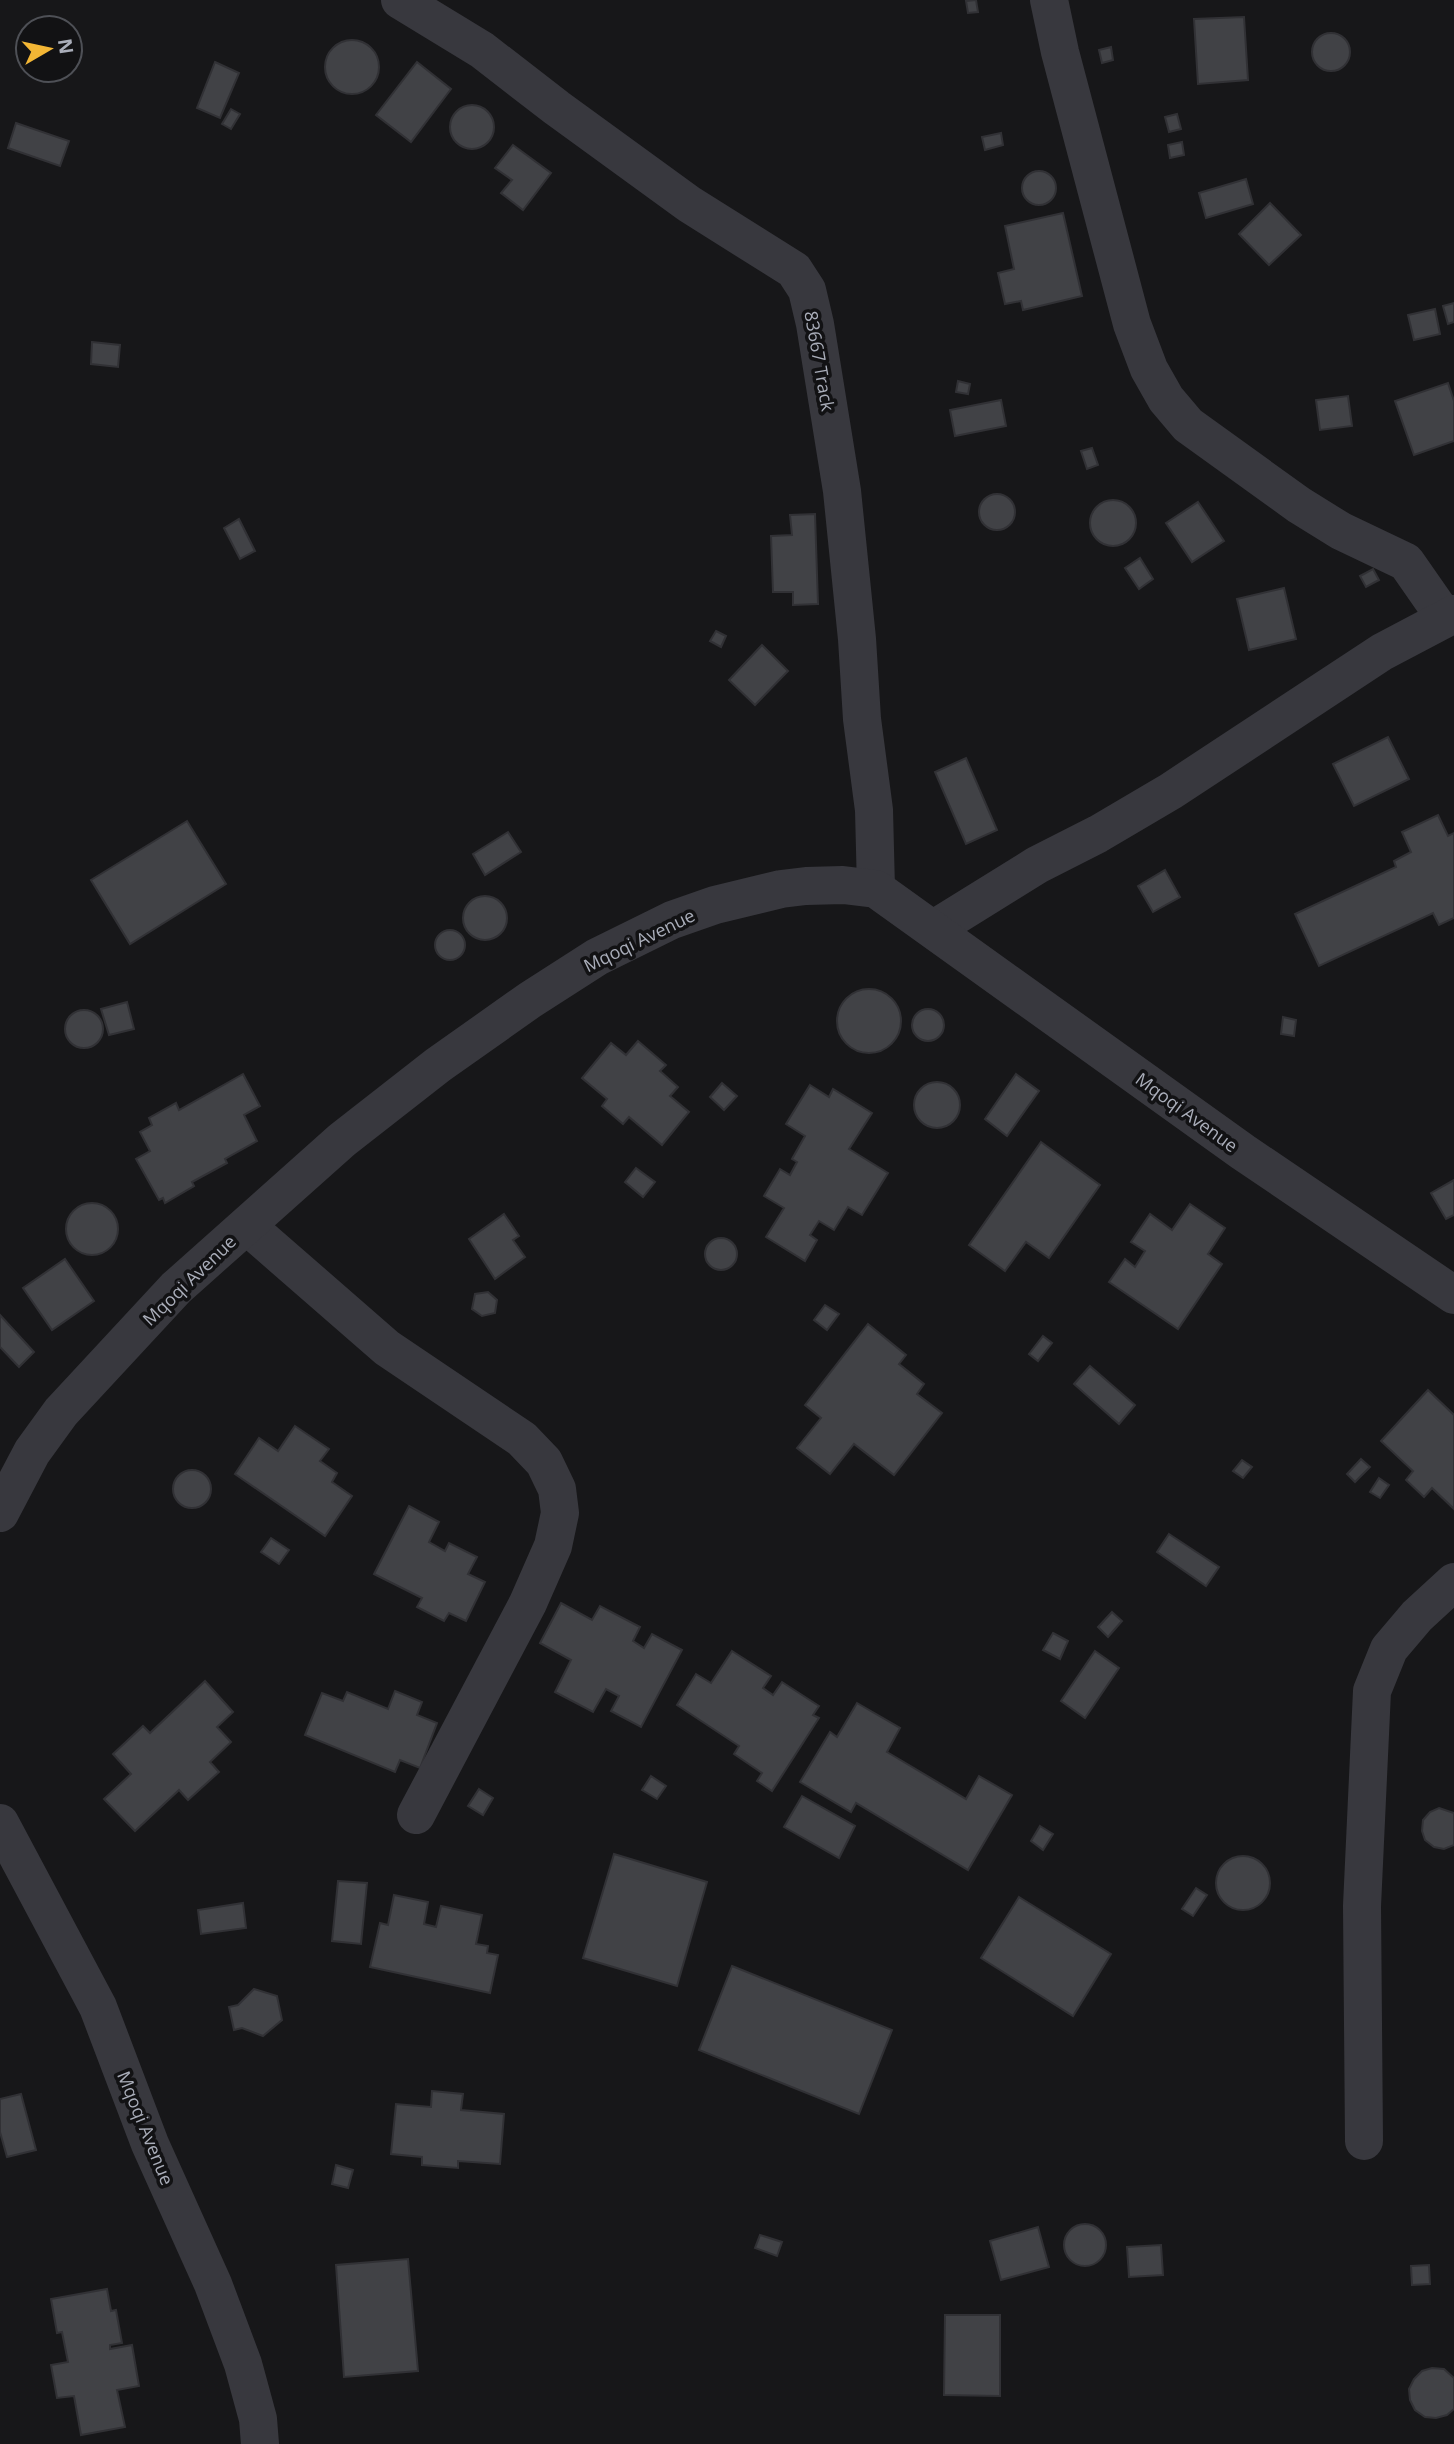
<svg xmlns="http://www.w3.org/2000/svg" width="1454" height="2444" viewBox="0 0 1454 2444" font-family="'Open Sans',sans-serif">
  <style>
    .building { fill: #414246; stroke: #313135; stroke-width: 2 }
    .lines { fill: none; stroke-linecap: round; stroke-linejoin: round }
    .minor { stroke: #38383e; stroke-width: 38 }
    .labels { text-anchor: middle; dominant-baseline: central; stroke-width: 7; stroke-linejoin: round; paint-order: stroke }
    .street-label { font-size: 18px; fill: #a9adb9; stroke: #121214 }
  </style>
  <rect width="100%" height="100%" fill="#171719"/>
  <!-- building -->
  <g class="building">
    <path d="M976 0 978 12 968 13 966 1Z"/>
    <path d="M1244 17 1248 80 1198 84 1194 19Z"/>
    <circle cx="1331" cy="52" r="19"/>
    <circle cx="352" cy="67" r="27"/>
    <path d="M1111 47 1113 60 1102 63 1099 50Z"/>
    <path d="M215 62 239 73 220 118 197 108Z"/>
    <path d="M417 62 451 89 411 142 376 115Z"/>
    <circle cx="472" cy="127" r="22"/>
    <path d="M231 109 240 114 231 129 222 124Z"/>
    <path d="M1177 114 1181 129 1169 132 1165 117Z"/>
    <path d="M16 123 69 141 60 166 8 148Z"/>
    <path d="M1001 133 1003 145 985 150 982 137Z"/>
    <path d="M1182 142 1184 155 1170 158 1168 145Z"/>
    <path d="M513 145 551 173 523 210 501 193 512 180 495 168Z"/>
    <circle cx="1039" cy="188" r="17"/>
    <path d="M1246 179 1253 204 1206 218 1199 193Z"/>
    <path d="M1270 203 1301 235 1269 265 1239 234Z"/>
    <path d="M1063 213 1082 296 1023 310 1021 301 1005 304 998 273 1014 269 1005 226Z"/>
    <path d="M1454 303V322L1448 324 1443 306Z"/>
    <path d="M1435 309 1440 334 1414 340 1408 315Z"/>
    <path d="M92 342 120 345 118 367 91 364Z"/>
    <path d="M958 381 970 384 968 394 956 392Z"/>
    <path d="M1448 383 1454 401V441L1414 455 1395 401Z"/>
    <path d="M1348 396 1352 426 1320 430 1316 400Z"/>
    <path d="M1001 400 1006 426 955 436 950 410Z"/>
    <path d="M1092 448 1098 465 1087 469 1081 451Z"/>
    <circle cx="997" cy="512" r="18"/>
    <circle cx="1113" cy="523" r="23"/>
    <path d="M1198 502 1224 541 1192 562 1166 523Z"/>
    <path d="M815 514 818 604 793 605V592H773L771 536 792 535 790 515Z"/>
    <path d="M239 519 255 551 240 559 224 528Z"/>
    <path d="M1140 558 1153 579 1139 589 1125 568Z"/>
    <path d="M1373 569 1379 580 1366 587 1360 576Z"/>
    <path d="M1284 588 1296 639 1249 650 1237 599Z"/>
    <path d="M716 631 726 636 721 647 710 641Z"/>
    <path d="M762 645 788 671 755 705 729 680Z"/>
    <path d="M1388 737 1409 779 1354 806 1333 764Z"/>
    <path d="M966 758 997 830 966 844 935 772Z"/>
    <path d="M1438 815 1448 836 1454 833V918L1439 925 1433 913 1319 966 1295 914 1396 867 1394 861 1411 852 1402 832Z"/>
    <path d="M187 821 226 884 130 944 91 880Z"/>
    <path d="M508 832 521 852 485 875 473 854Z"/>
    <path d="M1165 870 1180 897 1153 912 1138 886Z"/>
    <circle cx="485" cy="918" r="22"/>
    <circle cx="450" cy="945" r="15"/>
    <circle cx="869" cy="1021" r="32"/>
    <path d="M127 1002 134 1029 109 1035 101 1009Z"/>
    <circle cx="928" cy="1025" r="16"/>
    <circle cx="84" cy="1029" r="19"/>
    <path d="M1283 1017 1296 1020 1294 1036 1281 1034Z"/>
    <path d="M638 1041 666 1065 660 1071 678 1087 670 1096 689 1112 662 1145 629 1117 623 1124 602 1106 607 1099 582 1078 611 1043 626 1055Z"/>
    <path d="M243 1074 260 1106 244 1115 257 1141 225 1159 227 1163 192 1182 194 1186 165 1203 163 1198 159 1200 136 1159 150 1151 140 1132 152 1125 149 1118 176 1103 179 1110Z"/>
    <path d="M1016 1074 1039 1091 1007 1136 985 1119Z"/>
    <circle cx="937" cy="1105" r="23"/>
    <path d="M722 1083 737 1096 724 1110 710 1097Z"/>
    <path d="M810 1085 829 1097 833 1089 872 1113 849 1149 888 1173 862 1215 848 1207 834 1230 819 1221 810 1235 817 1240 805 1261 766 1237 784 1208 764 1196 780 1169 790 1175 797 1162 792 1159 805 1136 786 1124Z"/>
    <path d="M1041 1142 1100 1185 1049 1258 1026 1242 1005 1271 969 1245Z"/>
    <path d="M636 1168 655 1182 643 1197 625 1182Z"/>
    <path d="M1454 1180V1215L1446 1219 1431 1193Z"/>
    <circle cx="92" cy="1229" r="26"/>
    <path d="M1190 1204 1225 1228 1208 1254 1222 1264 1178 1329 1109 1282 1125 1259 1135 1267 1145 1251 1131 1242 1150 1214 1172 1230Z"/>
    <path d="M504 1214 519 1236 513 1240 525 1257 495 1279 469 1239Z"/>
    <circle cx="721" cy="1254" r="16"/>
    <path d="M65 1259 94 1301 52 1330 23 1288Z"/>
    <path d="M488 1292 497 1300 495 1313 482 1316 472 1309 475 1294Z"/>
    <path d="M825 1305 839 1314 827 1330 814 1320Z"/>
    <path d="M0 1315 34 1352 19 1367 0 1347Z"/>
    <path d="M868 1324 906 1355 899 1364 924 1384 917 1394 942 1413 894 1475 854 1444 830 1474 797 1448 821 1418 805 1405Z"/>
    <path d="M1043 1336 1052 1343 1038 1361 1029 1354Z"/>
    <path d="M1090 1366 1135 1405 1119 1424 1074 1384Z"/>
    <path d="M1428 1390 1454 1415V1509L1432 1488 1424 1497 1406 1480 1413 1471 1381 1441Z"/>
    <path d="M295 1426 329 1449 320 1461 337 1473 332 1482 352 1496 325 1536 235 1474 259 1438 278 1451Z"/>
    <path d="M1361 1459 1370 1467 1355 1482 1347 1474Z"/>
    <path d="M1242 1460 1252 1467 1243 1478 1233 1471Z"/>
    <circle cx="192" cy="1489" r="19"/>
    <path d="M1379 1478 1389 1485 1380 1498 1370 1492Z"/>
    <path d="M409 1506 439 1522 429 1542 445 1551 449 1543 477 1557 468 1574 485 1582 466 1621 449 1613 444 1621 417 1607 422 1598 374 1574Z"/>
    <path d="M1169 1534 1219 1567 1206 1586 1157 1552Z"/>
    <path d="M271 1538 289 1550 279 1564 261 1552Z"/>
    <path d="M561 1603 592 1620 600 1606 640 1627 633 1641 644 1648 652 1634 682 1650 641 1727 611 1711 619 1696 606 1689 593 1712 555 1692 571 1660 540 1643Z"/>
    <path d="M1112 1612 1122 1621 1108 1637 1098 1627Z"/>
    <path d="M1053 1633 1068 1641 1060 1659 1043 1650Z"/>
    <path d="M732 1651 771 1676 763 1688 773 1695 782 1682 819 1706 813 1715 819 1718 772 1791 757 1781 762 1773 734 1754 739 1746 677 1705 696 1674 711 1683Z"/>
    <path d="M1095 1651 1119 1668 1085 1718 1061 1701Z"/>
    <path d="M205 1681 233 1712 217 1727 231 1742 210 1762 219 1772 188 1800 179 1790 135 1831 104 1799 131 1774 113 1754 143 1726 150 1733Z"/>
    <path d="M395 1691 422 1702 417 1715 437 1723 420 1768 400 1760 395 1772 305 1735 322 1693 343 1701 347 1692 388 1709Z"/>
    <path d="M857 1703 900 1728 887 1752 966 1799 979 1776 1012 1795 968 1870 856 1803 851 1812 800 1782 830 1732 837 1737Z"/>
    <path d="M651 1776 666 1786 657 1799 642 1790Z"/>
    <path d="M479 1789 493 1798 483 1815 468 1806Z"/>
    <path d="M802 1796 855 1826 839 1858 784 1827Z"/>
    <path d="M1439 1808 1454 1813V1845L1444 1849 1434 1847 1425 1840 1422 1831 1423 1820 1430 1812Z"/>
    <path d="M1040 1826 1053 1834 1043 1850 1031 1841Z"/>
    <path d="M614 1854 707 1882 677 1986 583 1958Z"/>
    <circle cx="1243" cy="1883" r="27"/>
    <path d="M338 1881 367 1883 361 1944 332 1941Z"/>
    <path d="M1196 1888 1207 1895 1193 1916 1182 1909Z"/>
    <path d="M394 1895 428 1902 424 1924 436 1927 441 1906 482 1915 476 1944 488 1946 487 1953 498 1955 490 1993 370 1967 380 1923 388 1925Z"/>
    <path d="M1019 1897 1111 1954 1073 2016 981 1958Z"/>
    <path d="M243 1903 246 1928 201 1934 198 1910Z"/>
    <path d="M732 1966 892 2030 859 2114 699 2050Z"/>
    <path d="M254 1989 277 1996 282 2020 263 2036 242 2028 234 2030 229 2007 238 2005Z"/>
    <path d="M432 2091 463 2094 461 2110 504 2114 500 2164 458 2161V2168L422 2165V2157L391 2154 396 2104 431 2107Z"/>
    <path d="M21 2094 36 2150 7 2157 0 2132V2099Z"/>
    <path d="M336 2165 353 2170 348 2188 332 2184Z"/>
    <circle cx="1085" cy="2245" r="21"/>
    <path d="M1038 2227 1049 2267 1001 2280 990 2241Z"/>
    <path d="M760 2235 782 2242 777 2256 755 2248Z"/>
    <path d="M1161 2245 1163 2275 1129 2277 1127 2247Z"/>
    <path d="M408 2259 418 2371 344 2377 336 2265Z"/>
    <path d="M1429 2265 1430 2284 1412 2285 1411 2266Z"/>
    <path d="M107 2289 111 2311 116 2310 122 2343 110 2345V2349L132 2345 139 2386 117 2390 125 2427 81 2435 74 2396 57 2398 51 2365 68 2362 62 2332 57 2333 51 2299Z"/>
    <path d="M945 2315H1000V2396L944 2395Z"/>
    <path d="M1432 2368 1444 2369 1454 2378V2409L1447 2415 1436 2418 1425 2417 1415 2410 1410 2400 1409 2389 1414 2379 1422 2371Z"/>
  </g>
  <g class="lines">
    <!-- minor -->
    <g class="minor">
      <path d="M400 0 482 50 557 108 689 204 794 270 807 290 815 324 842 491 857 639 862 719 874 810 876 889"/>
      <path d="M1049 0 1060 52 1132 324 1149 369 1166 399 1188 425 1299 505 1341 531 1406 562 1445 618"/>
      <path d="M934 929 1037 865 1098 834 1171 791 1382 652 1454 614"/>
      <path d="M247 1226 387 1348 522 1439 544 1462 557 1489 560 1513 553 1546 528 1603 416 1815"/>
      <path d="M0 1513 32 1452 61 1412 176 1288 342 1140 438 1065 530 1000 597 957 672 920 715 905 781 889 806 886 843 885 876 889 1243 1152 1454 1295"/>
      <path d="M0 1823 98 2007 150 2144 213 2284 243 2364 258 2419 260 2444"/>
      <path d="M1364 2141 1362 1906 1372 1691 1389 1649 1417 1616 1454 1582"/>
    </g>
  </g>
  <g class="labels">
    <!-- street labels -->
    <g class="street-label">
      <text transform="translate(820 361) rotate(80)">83667 Track</text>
      <text transform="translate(639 940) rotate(-26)">Mqoqi Avenue</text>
      <text transform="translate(1187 1112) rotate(36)">Mqoqi Avenue</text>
      <text transform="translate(189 1280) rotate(-44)">Mqoqi Avenue</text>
      <text transform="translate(146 2128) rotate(68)">Mqoqi Avenue</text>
    </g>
  </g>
  <!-- north arrow -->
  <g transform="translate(49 49) rotate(81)"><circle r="33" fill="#121214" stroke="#4e5056" stroke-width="2"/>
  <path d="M0-5L12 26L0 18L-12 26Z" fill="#f3b635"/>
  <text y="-10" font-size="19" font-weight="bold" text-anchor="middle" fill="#a9adb9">N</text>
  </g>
</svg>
